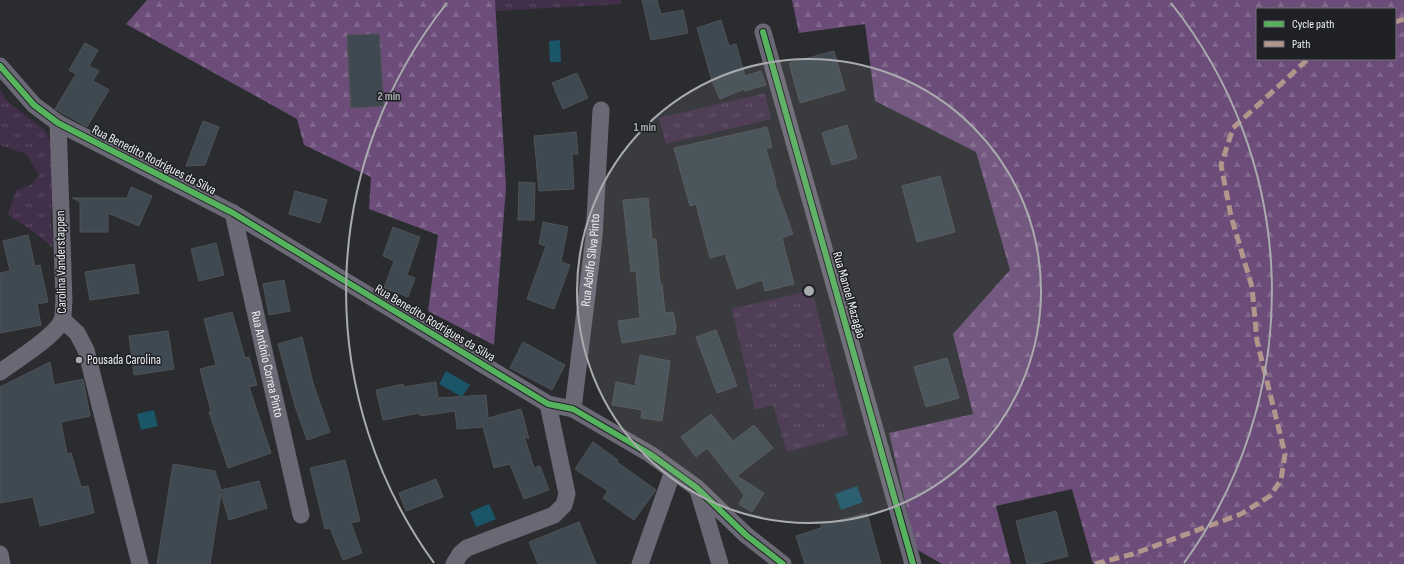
<svg xmlns="http://www.w3.org/2000/svg" width="1404" height="564" viewBox="0 0 1404 564" font-family="'Sofia Sans Condensed',sans-serif">
  <style>
    .grass { fill: url(#grass-tufts) }
    .forest { fill: url(#forest-firs); fill-rule: evenodd }
    .water { fill: #1b5568 }
    .building { fill: #3e4951; stroke: #505255 }
    .lines { fill: none; stroke-linecap: round; stroke-linejoin: round }
    .street { stroke: #6b6875; stroke-width: 17 }
    .quiet { stroke: #b2968c; stroke-width: 5; stroke-dasharray: 10 5; stroke-linecap: butt }
    .cycleway-casing { stroke: #1f2126; stroke-width: 8 }
    .cycleway { stroke: #56b35d; stroke-width: 6 }
    .ring { fill: none; stroke: #a9abae; stroke-width: 2 }
    .poi-dot { fill: #a9abae; stroke: #1f2126; stroke-width: 1.5 }
    .labels { text-anchor: middle; dominant-baseline: central; stroke-width: 3; stroke-linejoin: round; paint-order: stroke }
    .street-label { font-size: 13px; fill: #edeff2; stroke: #1f2126 }
    .poi-label { font-size: 13px; fill: #edeff2; stroke: #1f2126; text-anchor: start }
    .centre { fill: #a9abae; stroke: #1f2126; stroke-width: 2 }
    .ring-label { font-size: 12px; text-anchor: middle; font-weight: bold; fill: #a9abae; stroke: #1f2126; stroke-width: 3; stroke-linejoin: round; paint-order: stroke }
  </style>
  <defs>
    <pattern id="grass-tufts" width="24" height="20" patternUnits="userSpaceOnUse"><rect width="24" height="20" fill="#422f4a"/><path d="M3 7l-1-3M5 7V3M7 7l1-3M15 17l-1-3M17 17v-4M19 17l1-3" fill="none" stroke="#5e4d65"/></pattern>
    <pattern id="forest-firs" width="22" height="20" patternUnits="userSpaceOnUse"><rect width="22" height="20" fill="#6c4d79"/><path d="M5 1l3.5 6h-7zM16 11l3.5 6h-7z" fill="#81678c"/></pattern>
  </defs>
  <rect width="100%" height="100%" fill="#2a2c2f"/>
  <!-- grass -->
  <g class="grass">
    <path d="M495 0H621L622 4 496 11Z"/>
    <path d="M0 89 8 102 46 131 54 152 51 219 53 248 38 235 8 215 16 190 31 185 39 175 26 154 0 145Z"/>
    <path d="M765 93 771 119 666 144 659 118Z"/>
    <path d="M812 290 848 435 787 452 773 405 755 410 732 309Z"/>
  </g>
  <!-- forest -->
  <g class="forest">
    <path d="M147 0H495L506 187 494 345 428 311 438 235 369 209 371 177 304 145 297 119 126 24Z"/>
    <path d="M792 0H1404V564H1093L1072 489 996 506 1011 564H942L916 549 889 433 973 414 953 334 1010 270 976 152 875 101 865 24 799 33ZM1257 9H1395V59H1257Z"/>
  </g>
  <!-- water -->
  <g class="water">
    <path d="M560 40 561 62H550L549 41Z"/>
    <path d="M446 371 470 385 462 397 439 384Z"/>
    <path d="M154 410 158 426 141 430 137 414Z"/>
    <path d="M857 486 863 502 841 510 835 494Z"/>
    <path d="M489 504 496 519 476 527 470 512Z"/>
  </g>
  <!-- building -->
  <g class="building">
    <path d="M642 0H657L661 14 683 10 688 33 651 40Z"/>
    <path d="M721 20 729 46 736 44 745 76 761 71 766 85 745 91 744 89 720 99 712 81 697 28Z"/>
    <path d="M379 34 384 106 351 108 347 35Z"/>
    <path d="M85 43 98 50 89 66 99 71 93 81 109 90 87 127 55 109 76 74 69 70Z"/>
    <path d="M834 51 845 90 800 103 789 63Z"/>
    <path d="M577 73 588 98 563 109 552 83Z"/>
    <path d="M203 121 219 127 205 165 186 166Z"/>
    <path d="M847 125 857 158 832 165 822 133Z"/>
    <path d="M767 127 772 147 766 149 776 183 775 184 793 234 782 238 794 284 765 291 762 280 737 289 725 254 710 258 696 204 690 206 674 148Z"/>
    <path d="M576 132 578 154H572L574 189 539 191 534 136Z"/>
    <path d="M940 176 955 232 917 242 902 186Z"/>
    <path d="M519 182 535 183 534 220H518Z"/>
    <path d="M131 187 152 196 139 226 108 213V232H80V202L72 198H127Z"/>
    <path d="M295 191 327 200 320 223 289 214Z"/>
    <path d="M648 198 652 239H656L660 284H662L665 313 673 312 676 327 675 334 622 343 618 321 640 318 636 271 631 272 623 200Z"/>
    <path d="M543 222 568 227 561 262 570 265 554 309 527 299 546 246 539 244Z"/>
    <path d="M393 227 420 237 407 275 415 278 408 297 384 288 394 261 383 256Z"/>
    <path d="M28 235 35 266 40 265 48 302 37 304 41 325 0 333V273L10 271 3 241Z"/>
    <path d="M216 243 224 275 199 281 191 249Z"/>
    <path d="M134 264 139 293 90 300 85 272Z"/>
    <path d="M284 280 290 311 269 315 263 284Z"/>
    <path d="M232 312 245 358 249 357 257 385 249 387 271 453 228 468 209 412 211 411 200 369 216 365 204 319Z"/>
    <path d="M716 330 737 386 717 393 696 337Z"/>
    <path d="M168 331 174 369 134 375 129 336Z"/>
    <path d="M302 337 313 383 330 432 307 440 295 406 278 344Z"/>
    <path d="M523 342 565 365 552 390 510 368Z"/>
    <path d="M640 355 670 361 662 421 641 418 642 410 612 405 616 382 635 386Z"/>
    <path d="M947 358 959 398 926 407 914 367Z"/>
    <path d="M50 362 54 385 83 379 90 416 61 422 67 454 71 453 81 487 88 486 94 513 40 526 33 497 0 503V387Z"/>
    <path d="M436 382 438 398 486 395 488 418 521 409 529 439 524 436 534 468 540 466 549 490 524 499 510 464 494 468 483 427 457 429 455 411 420 416V413L383 420 376 390 403 384V387Z"/>
    <path d="M711 414 733 441 754 425 773 448 737 476 764 493 752 512 739 504 744 495 707 448 696 457 681 437Z"/>
    <path d="M593 442 618 460 617 462 656 490 634 520 603 498 608 491 575 469Z"/>
    <path d="M345 460 360 521 351 523 362 553 343 560 330 528 325 529 310 468Z"/>
    <path d="M173 464 215 471 221 490 259 481 267 508 229 520 221 494 210 564H157Z"/>
    <path d="M436 479 443 497 406 511 399 493Z"/>
    <path d="M1056 511 1068 556 1038 564H1027L1016 521Z"/>
    <path d="M867 513 881 564H805L796 536 821 528V525Z"/>
    <path d="M579 522 596 564H538L529 542Z"/>
  </g>
  <g class="lines">
    <!-- street -->
    <g class="street">
      <path d="M763 32 913 564"/>
      <path d="M0 66 34 105 58 123 233 213 548 404 573 409 650 454 697 488 746 535 783 564"/>
      <path id="s1" d="M233 213 301 515"/>
      <path d="M63 320 77 333 86 350 140 564"/>
      <path d="M0 372C14 362 57 335 62 320 64 315 63 307 64 301L58 123"/>
      <path id="s2" d="M573 409 594 237 601 110"/>
      <path d="M698 490 720 564"/>
      <path d="M0 554 2 564"/>
      <path d="M454 564 460 554 467 548 554 515 564 505 567 494 548 404"/>
      <path d="M640 564 673 471"/>
    </g>
    <!-- quiet -->
    <g class="quiet">
      <path d="M1395 22 1404 19"/>
      <path d="M1095 564 1133 554 1241 514 1270 496 1281 480 1285 454 1257 341 1252 287 1231 216 1221 165 1233 128 1308 59"/>
    </g>
    <defs>
      <g id="cycleway">
        <path d="M763 32 913 564"/>
        <path d="M0 66 34 105 58 123 233 213 548 404 573 409 650 454 697 488 746 535 783 564"/>
      </g>
    </defs>
    <!-- cycleway casing -->
    <use href="#cycleway" class="cycleway-casing"/>
    <!-- cycleway -->
    <use href="#cycleway" class="cycleway"/>
  </g>
  <!-- distance rings -->
  <circle cx="809" cy="291" r="232" fill="#a9abae" fill-opacity=".12"/>
  <g class="ring">
    <circle cx="809" cy="291" r="232"/>
    <path d="M434 563A463 463 0 0 1 447 3M1171 3A463 463 0 0 1 1184 563"/>
  </g>
  <!-- markers -->
  <circle class="poi-dot" cx="79" cy="360" r="4"/>
  <g class="labels">
    <!-- street labels -->
    <g class="street-label">
      <text transform="translate(154 160) rotate(27)">Rua Benedito Rodrigues da Silva</text>
      <text stroke="none"><textPath href="#s2" startOffset="150">Rua Adolfo Silva Pinto</textPath></text>
      <text transform="translate(61 262) rotate(-91)">Carolina Vanderstappen</text>
      <text transform="translate(849 295) rotate(74)">Rua Manoel Mazagão</text>
      <text transform="translate(435 323) rotate(31)">Rua Benedito Rodrigues da Silva</text>
      <text stroke="none"><textPath href="#s1" startOffset="155">Rua Antônio Correa Pinto</textPath></text>
    </g>
    <!-- poi labels -->
    <g class="poi-label">
      <text x="87" y="360">Pousada Carolina</text>
    </g>
  </g>
  <circle cx="809" cy="291" r="6" class="centre"/>
  <g class="ring-label">
    <text x="389" y="100">2 min</text>
    <text x="645" y="131">1 min</text>
  </g>
  <!-- legend -->
  <rect x="1256" y="8" width="140" height="52" fill="#1f2126" stroke="#717378"/>
  <rect x="1264" y="21" width="20" height="6" fill="#56b35d" stroke="#717378"/>
  <text x="1292" y="28" font-size="12" fill="#edeff2">Cycle path</text>
  <rect x="1264" y="41" width="20" height="6" fill="#b2968c" stroke="#717378"/>
  <text x="1292" y="48" font-size="12" fill="#edeff2">Path</text>
</svg>
